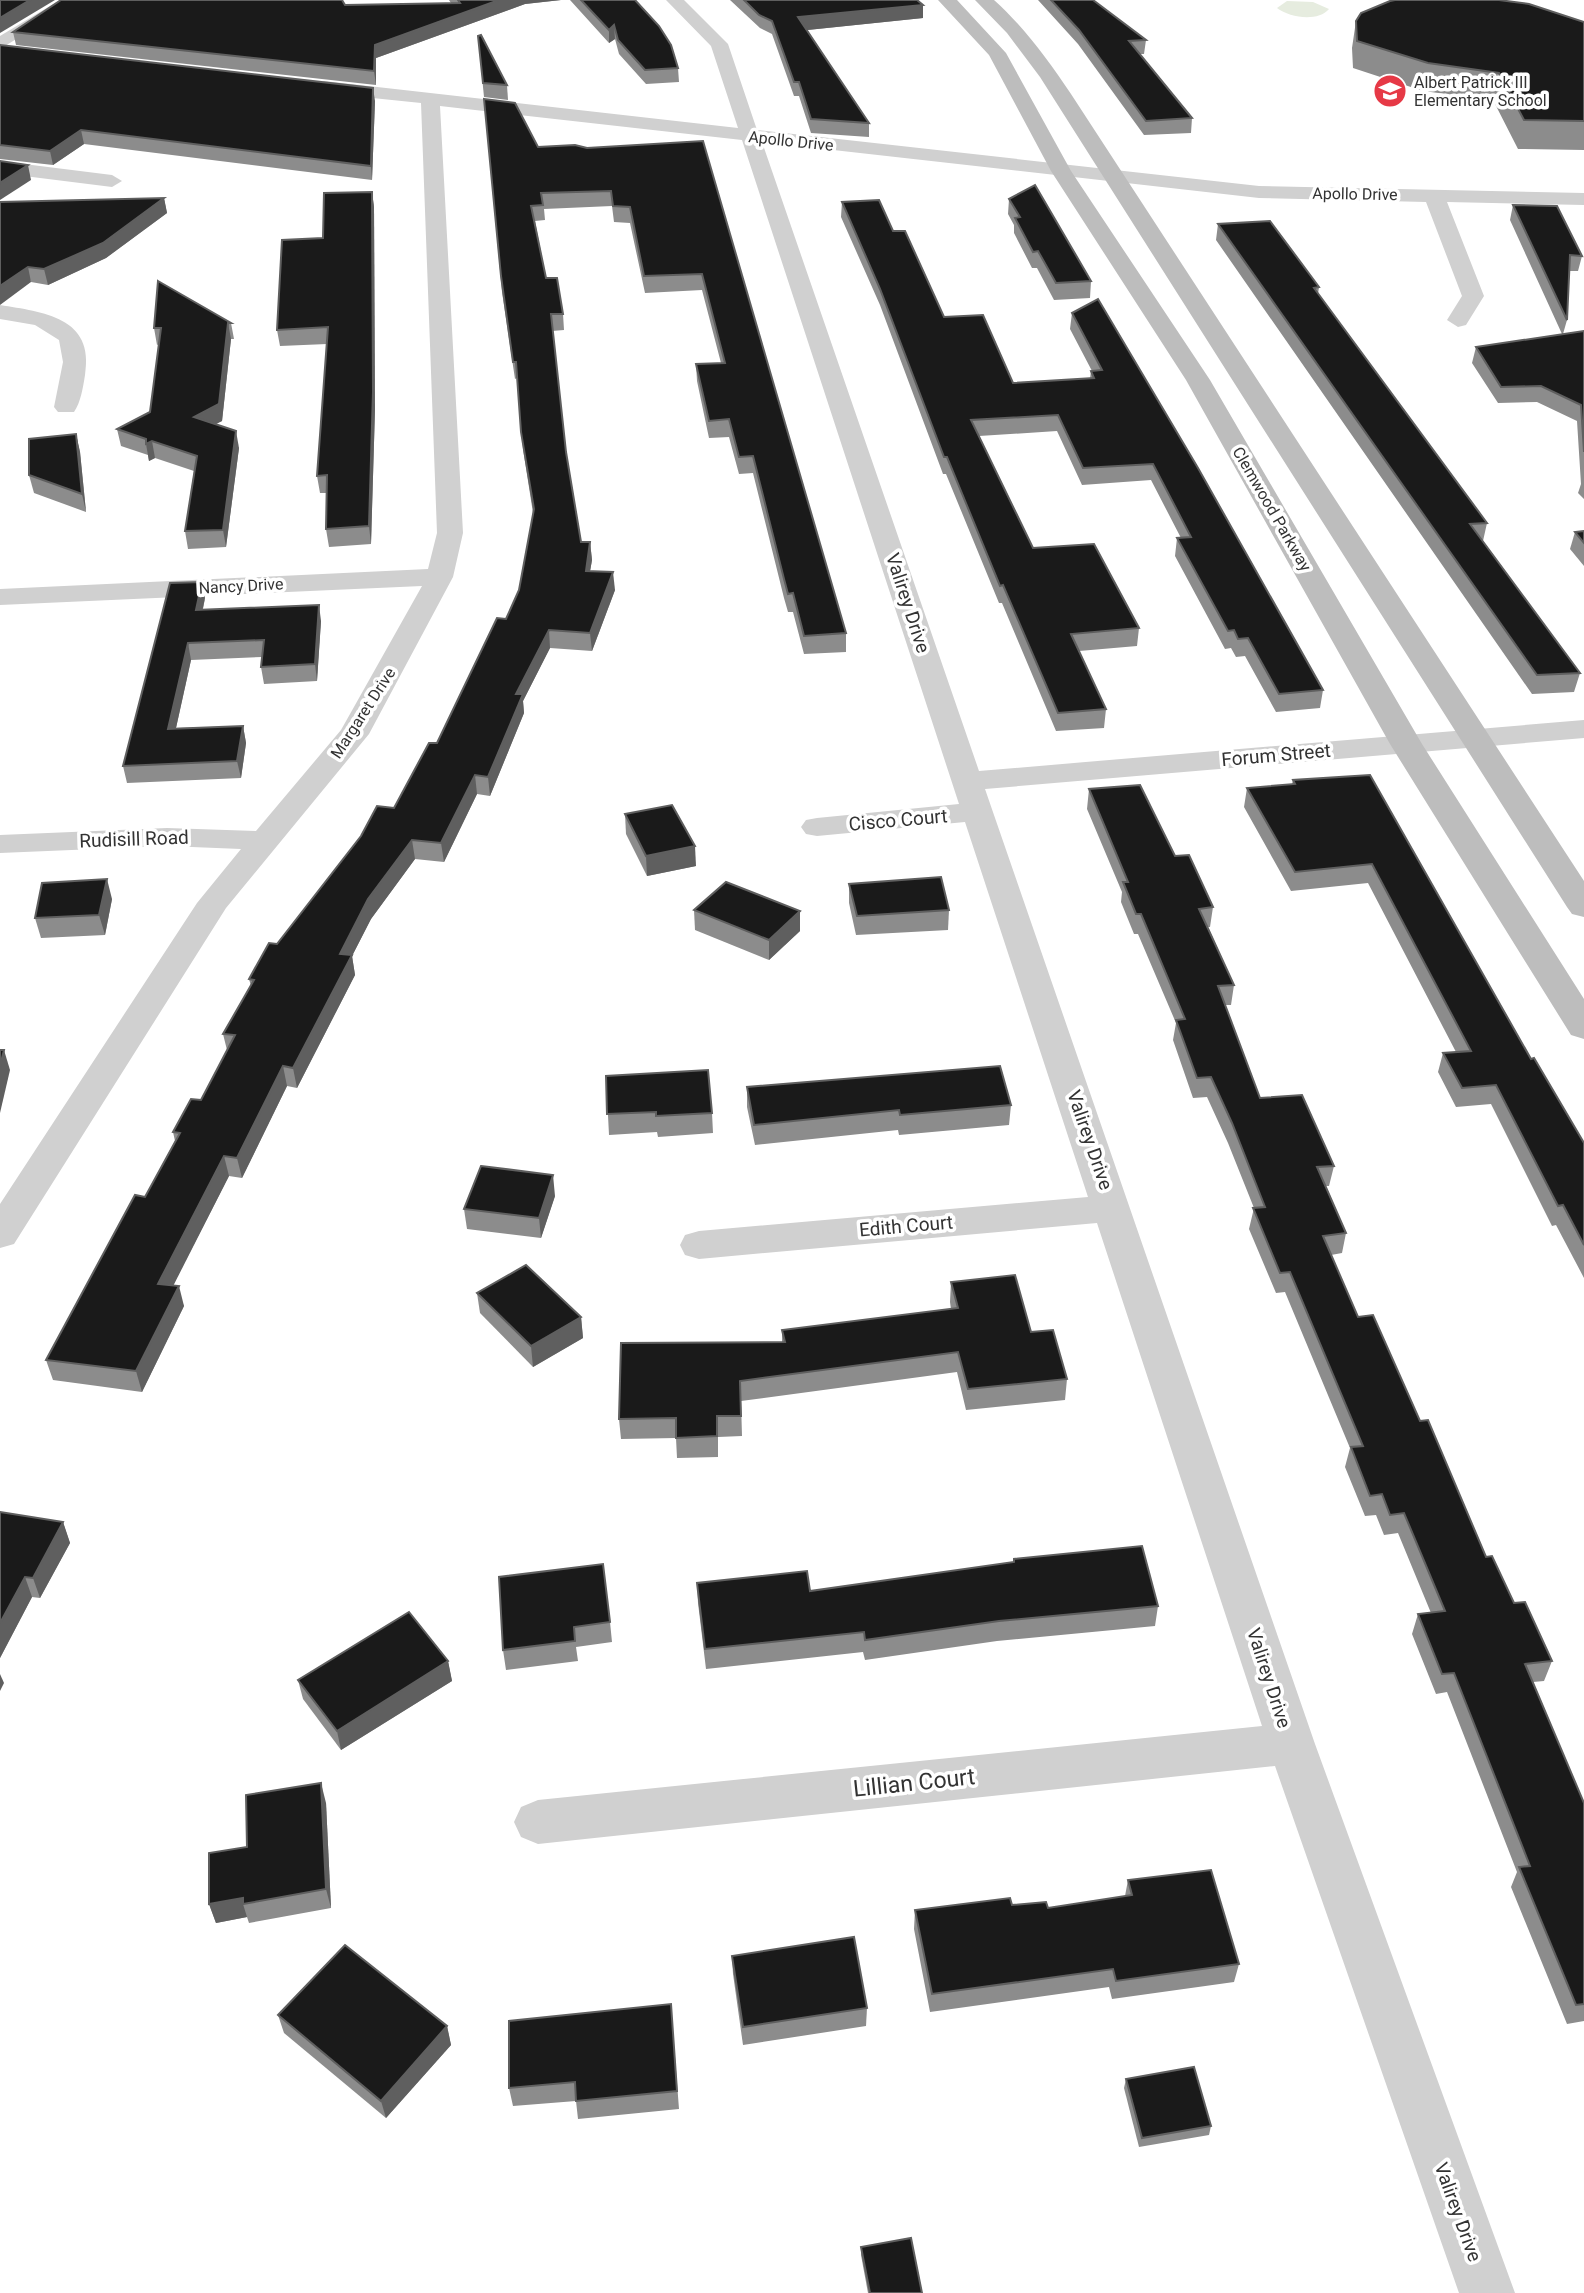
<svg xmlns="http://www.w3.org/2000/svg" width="1584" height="2293" viewBox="0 0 1584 2293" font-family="Roboto,sans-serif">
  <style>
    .green { fill: #e6ecdf }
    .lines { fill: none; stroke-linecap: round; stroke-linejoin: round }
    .street { fill: #d0d0d0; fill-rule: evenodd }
    .secondary { fill: #bdbdbd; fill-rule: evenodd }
    .wall { fill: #8c8c8c }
    .shaded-wall { fill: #5f5f5f }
    .building { fill: #1a1a1a; stroke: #5f5f5f; stroke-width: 2 }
    .labels { text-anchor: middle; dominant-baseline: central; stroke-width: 7; stroke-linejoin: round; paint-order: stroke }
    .far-poi-label { font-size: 16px; fill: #333; stroke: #fff; text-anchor: start }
    .far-street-label { font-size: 16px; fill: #333; stroke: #fff }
    .street-label { font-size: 19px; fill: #333; stroke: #fff }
    .near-street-label { font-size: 23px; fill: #333; stroke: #fff }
  </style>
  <rect width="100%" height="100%" fill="#fff"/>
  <!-- green -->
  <path class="green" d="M1287 1 1313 2 1329 9C1318 22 1290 18 1277 8Z"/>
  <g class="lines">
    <!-- street -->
    <g class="street">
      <path d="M60 0H80L0 49V36Z"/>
      <path d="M666 0H684L728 44 757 130 1259 186 1584 193V205L1447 202 1484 296 1466 325 1458 327 1447 320 1462 296 1426 202 1259 198 762 142 979 771 1584 720V738L985 789 1315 1744 1515 2293H1459L1275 1766 538 1844 521 1837 514 1822 521 1807 538 1800 1262 1726 1097 1223 699 1259 685 1255 680 1245 685 1235 699 1231 1088 1197 965 822 817 836 806 834 801 827 806 820 817 818 959 804 742 140 440 106 463 533 453 577 369 734 226 908 14 1244 0 1248V1204L197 903 241 849 167 846 0 853V835L167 828 256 831 341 730 422 586 0 605V589L428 569 437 533 421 103 324 93 315 87 324 81 738 128 711 46Z"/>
      <path d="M0 161 112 175 122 181 112 187 0 173Z"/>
      <path d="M0 305C43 312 95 317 85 375 83 387 81 402 74 412H58L54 407 63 362 59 340 35 325 0 319Z"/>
    </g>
    <!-- secondary -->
    <g class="secondary">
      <path d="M938 0H957L1006 53 1071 171 1210 380 1422 744 1584 999V1039L1571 1035 1390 744 1186 380 1051 171 989 55Z"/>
      <path d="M975 0H994C1025 28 1048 60 1071 94L1584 881V917L1572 914 1567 907 1040 77 1007 33Z"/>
    </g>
  </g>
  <!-- wall -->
  <g class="wall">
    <path d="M449 0H561L525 4 376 58V85L16 45 13 32 345 5 451 3Z"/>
    <path d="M570 0H635L678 68 679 82 646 84 619 54 615 39 609 43Z"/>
    <path d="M730 0H917L923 5V18L807 30 869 123V137L811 133 799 96H794L772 34 760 28Z"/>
    <path d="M1038 0H1093L1146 40 1144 54H1140L1192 118 1191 133 1144 135 1078 44Z"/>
    <path d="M1356 21 1584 22V150L1518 149 1493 100 1423 91 1353 68 1352 48Z"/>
    <path d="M478 36 507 85 508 100 484 97Z"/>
    <path d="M0 45 375 101 372 180 84 144 53 165 0 159Z"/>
    <path d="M484 99 538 147 587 148 703 141 846 633V652L804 654 793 612H788L784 598 753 473 739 474 729 437 709 438 697 381 696 364 721 363 702 290 645 293 630 223 614 222 612 206 544 209 545 220 535 221 546 278 563 314 564 330 552 331 566 452 581 542H590L592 560 590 571 615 590 592 651 550 648 523 701 524 713 490 796 477 794 444 862 415 859 371 919 352 956 355 975 297 1088 287 1086 242 1178 229 1176 173 1285 184 1306 142 1392 53 1380 46 1360 145 1197 175 1141 173 1132 201 1100 227 1050 223 1034 251 986 249 979 277 944 394 808 437 743 506 619 519 590 533 513 523 449 517 378 515 379 502 292Z"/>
    <path d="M372 192 374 207 375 409 371 544 329 547 326 529 327 493H320L317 476 327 344 280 346 277 330 323 238Z"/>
    <path d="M164 198 167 213 106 258 48 285 31 282 0 202Z"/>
    <path d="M1009 199 1091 281 1090 298 1054 300 1037 268H1032L1014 233V225L1008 214Z"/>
    <path d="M842 202 893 231 944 317 1013 383 1090 379 1091 371H1092L1070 329 1072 313 1323 690 1320 708 1276 712 1245 656 1236 657 1231 648 1225 649 1175 556 1177 538H1181L1151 480 1082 485 1057 431 979 436 1033 548 1139 628 1137 646 1079 651 1106 709 1104 728 1056 731 1002 603H999L946 474H943L880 305 841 217Z"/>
    <path d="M1513 205 1582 256 1578 271H1569L1567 320 1563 334 1584 331V499L1578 493 1581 484 1577 421 1537 402 1498 403 1472 363 1476 347 1562 334 1510 220Z"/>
    <path d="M1218 224 1319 287 1318 294 1487 523 1483 541 1580 673 1574 692 1532 694 1216 240Z"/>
    <path d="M231 323 234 339H231L222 421 215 424 239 448 226 547 188 549 185 531 194 471 155 458 149 461 148 455 121 446 117 429 150 412 159 344 157 345 154 328Z"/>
    <path d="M76 434 80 452 86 512 34 493 29 475Z"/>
    <path d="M1584 531V566L1570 549 1575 532Z"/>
    <path d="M205 598 203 609 321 621 317 681 264 684 261 667 262 657 191 660 176 728 243 726 246 743 241 778 127 783 123 766Z"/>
    <path d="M1370 775 1531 1059 1584 1143V1278L1556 1225 1552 1226 1491 1104 1456 1107 1438 1072 1443 1053 1456 1052 1368 883 1291 891 1244 807 1247 788 1292 784 1293 780Z"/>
    <path d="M1089 789 1175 856 1213 907 1210 927H1208L1234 985 1231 1005H1225L1260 1098 1334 1166 1329 1186H1326L1346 1233 1342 1253 1331 1255 1358 1317 1420 1421 1486 1557 1514 1603 1552 1661 1544 1681 1533 1682 1584 1803V2021L1567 2024 1511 1887 1517 1872 1447 1692 1436 1694 1412 1634 1418 1614 1431 1613 1398 1533 1384 1535 1376 1515 1365 1516 1345 1467 1350 1448 1285 1292 1276 1293 1249 1229 1254 1208 1228 1143 1207 1097 1193 1098 1173 1040 1176 1023 1138 934H1134L1121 902 1122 892 1087 809Z"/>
    <path d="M625 814 696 866 647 876 626 834Z"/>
    <path d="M849 884 949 910 948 930 856 935 849 903Z"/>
    <path d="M112 899 105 935 41 938 35 918Z"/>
    <path d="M694 910 800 931 769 960 695 930Z"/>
    <path d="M606 1076 712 1113 713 1133 658 1137 657 1132 609 1135Z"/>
    <path d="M747 1087 1011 1105 1009 1125 899 1135 898 1130 755 1145 747 1107Z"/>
    <path d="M555 1196 541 1238 467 1229 464 1209Z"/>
    <path d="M951 1282 1031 1332 1067 1379 1065 1400 966 1410 957 1372 741 1401 742 1436 718 1437V1457L677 1458 676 1438 621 1439 619 1419 782 1342V1330L951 1309 950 1302Z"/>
    <path d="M477 1293 581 1317 583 1338 533 1367 480 1313Z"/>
    <path d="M0 1512 63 1522 70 1543 40 1598 32 1597 0 1658Z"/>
    <path d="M1014 1559 1158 1606 1155 1626 997 1641 865 1660 863 1652 706 1669 698 1603 697 1583 810 1591 1013 1563Z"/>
    <path d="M499 1577 610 1622 612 1642 576 1647 578 1661 506 1670 503 1650Z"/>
    <path d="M448 1661 452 1681 341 1750 303 1699 298 1680Z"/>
    <path d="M326 1803 331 1908 249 1923 247 1917 216 1923 209 1904 247 1847Z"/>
    <path d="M1128 1880 1239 1964 1234 1982 1112 1999 1109 1987 930 2012 914 1929 915 1910 1012 1905 1048 1908 1125 1896Z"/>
    <path d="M732 1956 867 2008 866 2026 743 2045 733 1974Z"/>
    <path d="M671 2004 679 2109 578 2119 576 2101 513 2106 509 2088Z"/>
    <path d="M278 2015 447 2026 451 2045 386 2118 284 2033Z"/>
    <path d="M1126 2079 1211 2126 1209 2135 1139 2147 1124 2088Z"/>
    <path d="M861 2247 922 2293H868L861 2255Z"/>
  </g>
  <!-- shaded-wall -->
  <g class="shaded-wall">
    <path d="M30 0H55L0 33V18Z"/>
    <path d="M499 0H561L525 4 376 58V85L374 71 375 45Z"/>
    <path d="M923 5V18L798 31V17Z"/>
    <path d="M614 25 615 39 609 43V30Z"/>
    <path d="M373 88 375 101 372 180 371 166Z"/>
    <path d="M81 130 84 144 53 165 50 151Z"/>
    <path d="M28 165 31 180 0 200V183Z"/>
    <path d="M372 192 374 207 375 409 371 544 369 526Z"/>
    <path d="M164 198 167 213 106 258 48 285 44 269Z"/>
    <path d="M28 267 31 282 0 305V286Z"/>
    <path d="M228 323 231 339 222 421 197 434 194 417Z"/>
    <path d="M236 431 239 448 226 547 223 530Z"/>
    <path d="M76 434 80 452 86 512 82 494Z"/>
    <path d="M152 441 155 458 149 461 146 444Z"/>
    <path d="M590 542 592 560 587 589 586 571Z"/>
    <path d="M613 572 615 590 592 651 590 633Z"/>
    <path d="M202 582 205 598 199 626 196 610Z"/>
    <path d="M319 605 321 621 317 681 315 664Z"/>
    <path d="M549 630 550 648 523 701 524 713 490 796 488 777 516 694Z"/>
    <path d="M188 643 191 660 172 746 168 729Z"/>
    <path d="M243 726 246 743 241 778 237 761Z"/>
    <path d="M475 775 477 794 444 862 441 843Z"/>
    <path d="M412 840 415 859 371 919 352 956 355 975 297 1088 293 1068 340 954 368 899Z"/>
    <path d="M695 846 696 866 647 876 646 856Z"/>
    <path d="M107 879 112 899 105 935 99 915Z"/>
    <path d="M800 911V931L769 960V940Z"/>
    <path d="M4 1050 10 1070 0 1113V1066Z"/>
    <path d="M283 1066 287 1086 242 1178 237 1158Z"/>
    <path d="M224 1156 229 1176 164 1304 158 1284Z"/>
    <path d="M553 1175 555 1196 541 1238 539 1218Z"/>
    <path d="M179 1286 184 1306 142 1392 136 1371Z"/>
    <path d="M581 1317 583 1338 533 1367 531 1346Z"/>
    <path d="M63 1522 70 1543 40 1598 33 1578Z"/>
    <path d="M25 1577 32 1597 0 1658V1623Z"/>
    <path d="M448 1661 452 1681 341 1750 337 1731Z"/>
    <path d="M0 1674 4 1683 0 1691Z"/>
    <path d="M321 1783 326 1803 331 1908 326 1889Z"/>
    <path d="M243 1898V1904L247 1917 216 1923 209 1904Z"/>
    <path d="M447 2026 451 2045 386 2118 381 2101Z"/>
  </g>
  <!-- building -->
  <g class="building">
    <path d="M0 0H30L0 18Z"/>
    <path d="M61 0H342L345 5 460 3 458 0H499L375 45 374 71 13 32Z"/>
    <path d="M581 0H635L659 26 671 45 678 68 645 70 618 40 614 25 609 30Z"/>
    <path d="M744 0H917L923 5 798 17 869 123 811 119 799 82H794L772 21 759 15Z"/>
    <path d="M1051 0H1093L1146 40 1129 41 1192 118 1146 121 1079 30Z"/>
    <path d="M1395 0H1499L1529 4 1584 22V121L1524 120 1499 73 1428 63 1357 41 1356 21 1361 13 1390 1Z"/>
    <path d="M481 35 507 85 483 83 478 36Z"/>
    <path d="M0 45 373 88 371 166 81 130 50 151 0 145Z"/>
    <path d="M484 99 515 103 538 147 575 145 587 148 703 141 846 633 804 636 793 593 788 594 784 579 753 456 739 457 729 419 709 421 696 364 725 363 702 274 644 276 630 207 613 206 611 191 541 193 543 205 531 206 546 278H557L563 314H551L566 452 581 542H590L586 571 613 572 590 633 549 630 516 694H523L488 777 475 775 441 843 412 840 368 899 340 954 352 955 293 1068 283 1066 237 1158 224 1156 158 1284 179 1286 136 1371 46 1360 135 1195 145 1197 180 1133 173 1132 191 1099 201 1100 235 1035 223 1034 254 980 249 979 269 943 277 944 361 836 377 806 394 808 429 743H437L497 618 506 619 519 590 534 509 521 432 516 362H513L501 276Z"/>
    <path d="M0 161 28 165 0 183Z"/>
    <path d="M1035 185 1091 281 1056 283 1038 251 1033 252 1015 218 1020 217 1009 199Z"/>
    <path d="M372 192 373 392 369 526 326 529 327 475 317 476 328 327 277 330 282 240 323 238 324 193Z"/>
    <path d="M164 198 103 243 44 269 28 267 0 286V202Z"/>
    <path d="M879 200 893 231H905L944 317 983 315 1013 383 1094 378 1091 371 1102 370 1072 313 1098 299 1198 468 1323 690 1279 694 1248 638 1238 639 1234 630 1228 631 1177 538 1191 537 1153 464 1083 468 1058 415 971 420 1033 548 1094 544 1139 628 1071 634 1106 709 1058 713 1003 585 1000 586 947 457H944L880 289 842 202Z"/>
    <path d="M1513 205 1557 206 1582 256 1570 255 1567 320Z"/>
    <path d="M1270 221 1319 287 1314 288 1487 523 1470 524 1580 673 1537 675 1218 224Z"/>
    <path d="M158 281 231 323H228L219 404 194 417 236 431 223 530 185 531 197 456 152 441 146 444V439L117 429 150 412 161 328H154Z"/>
    <path d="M1584 331V452L1581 405 1541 386 1501 387 1476 347Z"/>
    <path d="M76 434 82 494 29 475V439Z"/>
    <path d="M1584 531V543L1575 532Z"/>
    <path d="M202 582 196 610 319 605 315 664 261 667 264 640 188 643 168 729 243 726 237 761 123 766 170 583Z"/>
    <path d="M1370 775 1531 1059 1534 1058 1584 1143V1245L1563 1205 1558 1206 1496 1085 1462 1088 1443 1053 1471 1051 1372 864 1295 872 1247 788 1295 784 1293 780Z"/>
    <path d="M1140 785 1175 856 1189 855 1213 907 1199 909 1234 985 1218 986 1260 1098 1302 1095 1334 1166 1317 1167 1346 1233 1323 1236 1358 1317 1373 1315 1420 1421 1428 1420 1486 1557 1492 1556 1514 1603 1525 1602 1552 1661 1525 1664 1584 1803V2004L1576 2005 1519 1867 1530 1866 1454 1673 1442 1674 1418 1614 1445 1611 1404 1513 1390 1515 1382 1494 1370 1496 1351 1447 1363 1446 1290 1272 1280 1273 1253 1208 1265 1207 1232 1123 1211 1077 1197 1078 1176 1020 1185 1019 1141 914H1136L1123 882H1128L1089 789Z"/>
    <path d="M672 805 695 846 646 856 625 814Z"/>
    <path d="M941 877 949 910 857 916 849 884Z"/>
    <path d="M107 879 99 915 35 918 42 883Z"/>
    <path d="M726 882 800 911 769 940 694 910Z"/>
    <path d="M0 1050H4L0 1066Z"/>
    <path d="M1000 1066 1011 1105 900 1115 899 1110 754 1125 747 1087Z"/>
    <path d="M708 1070 712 1113 656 1116V1112L607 1114 606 1076Z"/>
    <path d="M481 1166 553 1175 539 1218 464 1209Z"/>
    <path d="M526 1265 581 1317 531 1346 477 1293Z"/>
    <path d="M1015 1275 1031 1332 1053 1330 1067 1379 968 1389 958 1352 740 1381 741 1416H717V1436L676 1438V1418L619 1419 621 1343 785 1342 782 1330 958 1308 951 1282Z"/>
    <path d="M0 1512 63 1522 33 1578 25 1577 0 1623Z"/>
    <path d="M1142 1546 1158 1606 999 1621 865 1640 864 1632 705 1649 697 1583 807 1571 810 1591 1014 1562V1559Z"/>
    <path d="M603 1564 610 1622 574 1627 575 1641 503 1650 499 1577Z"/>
    <path d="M409 1612 448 1661 337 1731 298 1680Z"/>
    <path d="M321 1783 326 1889 243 1904V1898L209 1904V1853L247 1847 246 1795Z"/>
    <path d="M1211 1870 1239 1964 1116 1981 1113 1969 932 1994 915 1910 1010 1898 1012 1905 1046 1902 1048 1908 1132 1895 1128 1880Z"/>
    <path d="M854 1937 867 2008 743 2027 732 1956Z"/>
    <path d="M345 1945 447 2026 381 2101 278 2015Z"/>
    <path d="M671 2004 677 2091 576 2101 575 2082 509 2088V2021Z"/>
    <path d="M1194 2067 1211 2126 1142 2138 1126 2079Z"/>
    <path d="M911 2238 922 2293H870L861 2247Z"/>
  </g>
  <!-- icons -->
  <defs>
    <symbol id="school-disc" viewBox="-11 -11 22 22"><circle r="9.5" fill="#e63946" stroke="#fff"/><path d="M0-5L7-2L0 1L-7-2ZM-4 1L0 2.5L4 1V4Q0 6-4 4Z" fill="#fff"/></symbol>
  </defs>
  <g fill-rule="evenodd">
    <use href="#school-disc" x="1371" y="72" width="38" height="38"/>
  </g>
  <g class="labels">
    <!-- far-poi labels -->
    <g class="far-poi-label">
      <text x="1414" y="82">Albert Patrick III<tspan x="1414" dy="18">Elementary School</tspan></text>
    </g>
    <!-- far-street labels -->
    <g class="far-street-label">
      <text transform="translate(791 141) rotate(6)">Apollo Drive</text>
      <text transform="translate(1355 194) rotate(1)">Apollo Drive</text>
      <text transform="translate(1272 509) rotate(60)">Clemwood Parkway</text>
      <text transform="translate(241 586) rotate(-3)">Nancy Drive</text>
      <text transform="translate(363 713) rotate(-57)">Margaret Drive</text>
    </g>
    <!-- street labels -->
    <g class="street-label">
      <text transform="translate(908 603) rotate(72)">Valirey Drive</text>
      <text transform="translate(1276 755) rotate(-5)">Forum Street</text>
      <text transform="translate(898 820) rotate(-5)">Cisco Court</text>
      <text transform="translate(134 839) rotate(-2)">Rudisill Road</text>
      <text transform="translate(1090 1140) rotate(71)">Valirey Drive</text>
      <text transform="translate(906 1226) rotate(-5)">Edith Court</text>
      <text transform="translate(1269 1678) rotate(72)">Valirey Drive</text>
      <text transform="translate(1458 2212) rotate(70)">Valirey Drive</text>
    </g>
    <!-- near-street labels -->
    <g class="near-street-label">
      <text transform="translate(914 1783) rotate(-6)">Lillian Court</text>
    </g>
  </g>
</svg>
